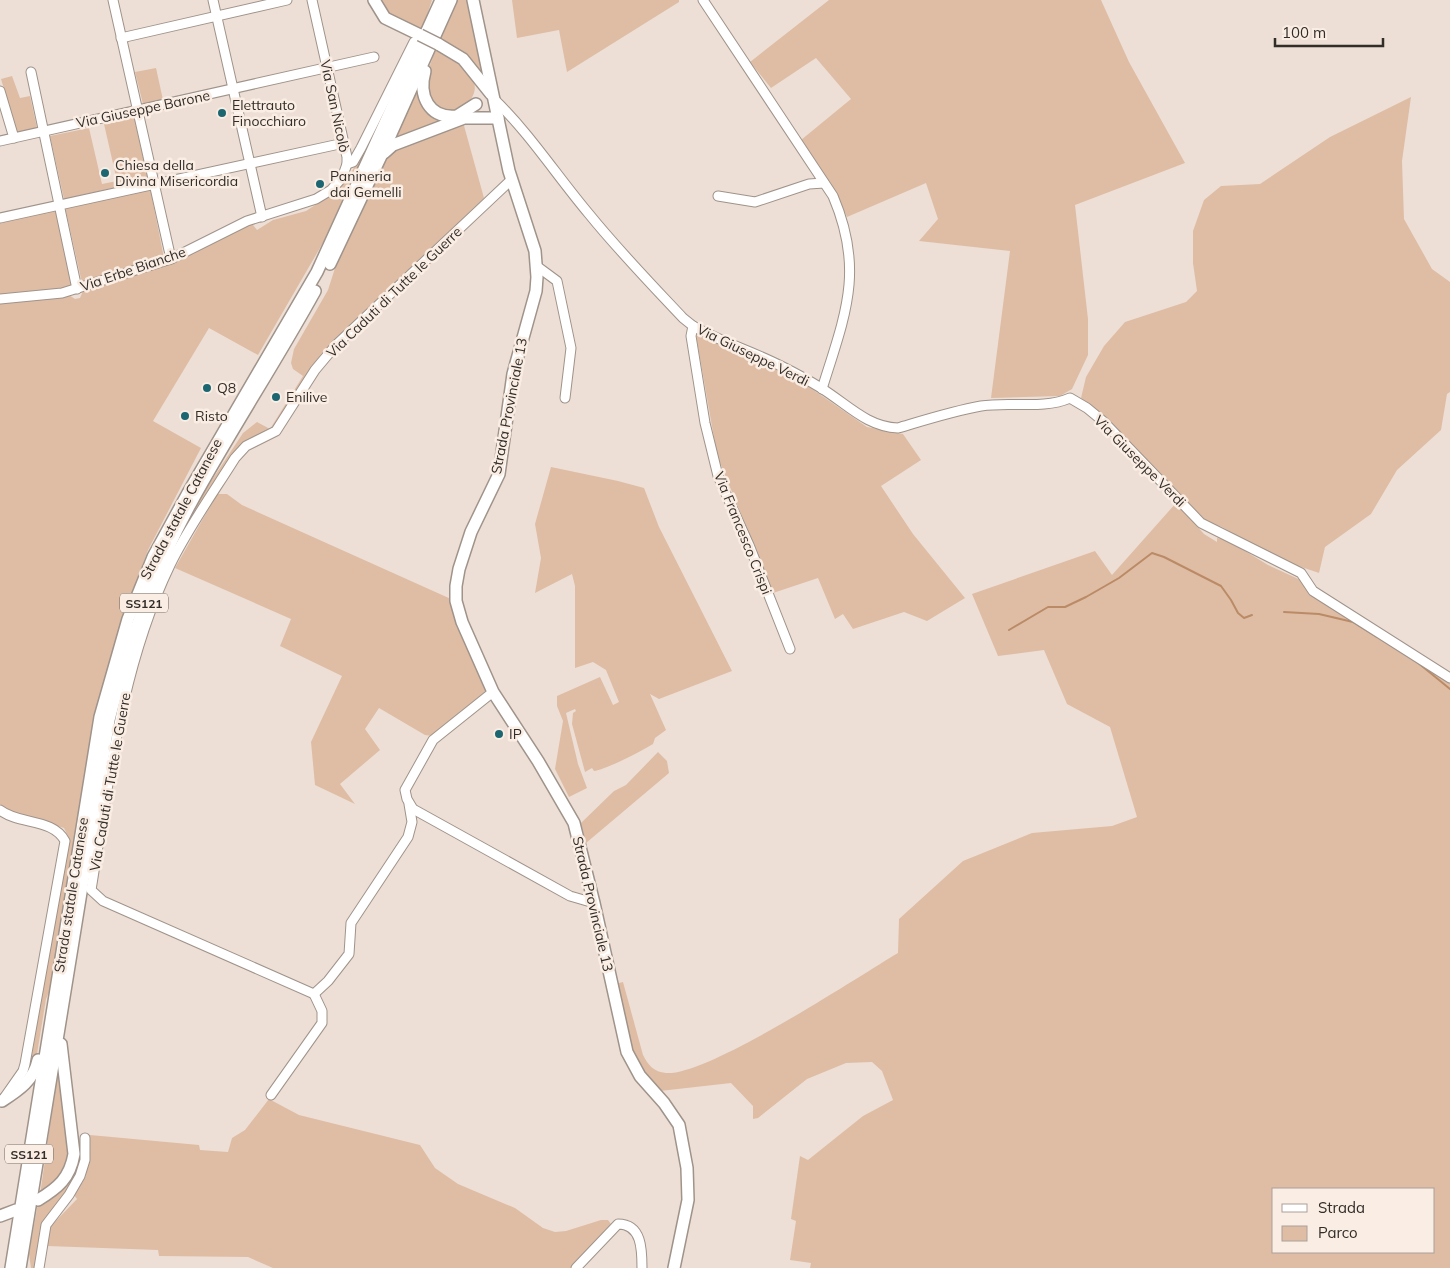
<svg xmlns="http://www.w3.org/2000/svg" width="1450" height="1268" viewBox="0 0 1450 1268" font-family="Mulish,sans-serif">
  <style>
    .green { fill: #dfbda4; fill-rule: evenodd }
    .lines { fill: none; stroke-linecap: round; stroke-linejoin: round }
    .stream { stroke: #ba8b66; stroke-width: 2 }
    .minor-casing { stroke: #9f938a; stroke-width: 11 }
    .major-casing { stroke: #9f938a; stroke-width: 14 }
    .minor { stroke: #fff; stroke-width: 9 }
    .major { stroke: #fff; stroke-width: 11 }
    .major-bridge-casing { stroke: #9f938a; stroke-width: 14; stroke-linecap: butt }
    .major-bridge { stroke: #fff; stroke-width: 11 }
    .poi-dot { fill: #1b6671; stroke: #faede3; stroke-width: 2 }
    .labels { text-anchor: middle; dominant-baseline: central; stroke-width: 5; stroke-linejoin: round; paint-order: stroke }
    .shield { fill: #faede3; stroke: #6e6761; stroke-width: 1 }
    .shield-label { font-size: 12px; font-weight: bold; fill: #322d29 }
    .poi-label { font-size: 14px; fill: #322d29; stroke: #faede3; text-anchor: start }
    .street-label { font-size: 14px; fill: #322d29; stroke: #faede3 }
  </style>
  <rect width="100%" height="100%" fill="#eddfd6"/>
  <!-- green -->
  <g class="green">
    <path d="M378 0H432L422 30 391 17Z"/>
    <path d="M457 0H469L480 57 487 83C476 63 460 50 440 39Z"/>
    <path d="M512 0H679V2L567 72 559 30 517 38Z"/>
    <path d="M829 0H1101L1129 62 1185 163 1075 205 1088 319V355L1072 389 1060 396 991 398 1010 251 919 241 938 219 926 183 847 217 837 195 801 140 851 99 816 58 771 88 750 62Z"/>
    <path d="M436 48C464 65 496 86 456 113L437 110 424 83Z"/>
    <path d="M156 68 163 100 143 104 135 72Z"/>
    <path d="M12 76 20 98 30 96 37 128 17 132 1 79Z"/>
    <path d="M419 85 420 97 453 119 394 141Z"/>
    <path d="M1411 97 1402 161 1404 219 1432 269 1450 282V392L1447 394 1441 430 1397 470 1371 514 1325 547 1319 573 1278 559 1222 527 1203 521 1159 472 1081 398 1086 377 1104 346 1125 322 1186 302 1197 291 1193 263V231L1204 200 1221 186 1260 184 1330 137Z"/>
    <path d="M134 117 148 180 64 199 50 136 89 128 102 184 117 181 104 124Z"/>
    <path d="M463 122 484 198 322 353 277 425C266 436 249 439 236 449L178 541 200 498 243 433 257 422 270 429 303 376 293 369 291 363 294 349 328 290 337 262 390 152Z"/>
    <path d="M362 152 366 154 328 234 258 355 209 328 153 421 201 448 148 550 116 638 96 712 50 990 46 999 36 1060 28 1078 69 838 64 828 12 813 0 804V303L69 295 75 299 80 298 83 291 178 260 246 225H253L257 230 273 220 306 211 326 198 347 181Z"/>
    <path d="M150 188 164 258 82 283 65 207Z"/>
    <path d="M56 210 72 287 0 295V223Z"/>
    <path d="M696 335 768 364 812 389 867 427 903 434 921 460 881 486 913 534 965 598 927 621 904 612 853 629 843 614 835 619 818 578 773 593 717 455Z"/>
    <path d="M551 467 618 481 644 488 659 527 732 671 659 699 650 694 666 730 655 738 653 744C642 751 605 770 594 771L592 768 585 772 572 724 573 713 576 711 575 709 566 713 578 764 587 788 569 797 555 769 563 721 557 706V696L600 677 613 705 619 702 606 670 593 662 575 668V586L572 574 535 593 541 558 535 524Z"/>
    <path d="M217 494H227L242 505 451 599 456 625 487 687 485 694 432 736 425 735 379 708 365 729 380 750 340 784 355 804 315 785 311 742 342 676 280 646 291 619 175 568Z"/>
    <path d="M1176 503 1204 534 1217 542V538L1227 540 1268 565 1316 587 1450 673V1268H810L811 1263 790 1260 796 1221 791 1219 800 1156 808 1160 863 1116 893 1100 882 1071 872 1062 846 1063 807 1079 758 1118 753 1119V1106L731 1083 660 1091 643 1072 633 1055 615 984 623 982 643 1055C648 1065 654 1072 666 1073 708 1076 856 978 898 953L899 919 963 861 1032 833 1112 826 1137 817 1110 727 1067 704 1044 650 998 656 972 594 1095 551 1112 575ZM1274 1189H1434V1252H1274Z"/>
    <path d="M658 752 667 761 669 773 586 843 581 823 614 791 626 785Z"/>
    <path d="M59 1062 71 1152 68 1169 40 1195Z"/>
    <path d="M269 1099 299 1115 420 1145 435 1168 458 1184 515 1208 543 1228 555 1232 566 1231 601 1220H608L611 1224 571 1268H273L248 1257 159 1256 158 1250 47 1246 49 1228 77 1199 74 1195 86 1176 90 1135 199 1145 200 1150 228 1152 232 1138 245 1130Z"/>
    <path d="M73 1118 81 1145 78 1174 67 1194 40 1229 35 1268H31L29 1254 38 1203 67 1183Z"/>
  </g>
  <g class="lines">
    <!-- stream -->
    <g class="stream">
      <path d="M1284 612 1319 614 1353 622 1377 637"/>
      <path d="M1009 630 1048 607H1065L1086 597 1119 578 1152 553 1164 557 1221 586 1231 600 1238 613 1244 618 1252 615"/>
      <path d="M1417 662 1450 689"/>
    </g>
    <defs>
      <g id="minor">
        <path d="M113 0 171 259"/>
        <path d="M213 0 262 217"/>
        <path d="M703 0 833 196C865 271 845 315 822 389"/>
        <path d="M121 38 287 0"/>
        <path d="M31 72 77 289"/>
        <path d="M0 91 14 138"/>
        <path d="M495 100C530 134 557 176 589 214 619 251 651 284 683 318L693 326C721 342 752 351 781 366 795 373 808 380 821 388 847 404 867 427 898 428 925 420 953 411 981 406 1011 401 1042 410 1070 398L1087 408 1104 422 1201 523 1301 573 1313 591 1450 678"/>
        <path d="M0 141 374 57"/>
        <path d="M347 164 353 162 361 148 414 42"/>
        <path d="M718 196 755 202 809 184 824 183"/>
        <path d="M0 218 344 143"/>
        <path d="M538 267 557 281 571 348 565 398"/>
        <path d="M0 299 62 293 171 259 247 221 316 199 331 190 342 178 347 164V157L312 0"/>
        <path d="M693 326 691 336 705 423 718 476 749 545 790 649"/>
        <path d="M493 692 433 740 405 790 407 799 413 809 570 896 594 903"/>
        <path d="M0 810C19 825 53 818 65 841L25 1064 23 1071 2 1101"/>
        <path d="M314 994 103 901 91 890C109 780 121 667 170 565 188 528 213 493 235 458L246 446 276 431 315 370 336 345 511 180"/>
        <path d="M314 994 328 981 349 954 351 923 408 837 412 822 409 804"/>
        <path d="M271 1095 322 1023V1011L314 994"/>
        <path d="M39 1268 46 1225 69 1195 80 1176 85 1160V1138"/>
        <path d="M576 1268 618 1224C642 1224 642 1250 642 1268"/>
      </g>
      <g id="major">
        <path d="M374 0 385 18 420 35"/>
        <path d="M473 0 509 171 535 251 537 277 536 291 513 374 499 474 471 532 459 569 456 586V601L462 622 493 692 538 761 574 823 594 903 627 1052 640 1076 664 1103 679 1125 687 1168 688 1200 674 1268"/>
        <path d="M438 44 463 59 491 94"/>
        <path d="M425 71C418 96 429 119 457 116L476 104"/>
        <path d="M384 153 393 145 464 118H498"/>
        <path d="M330 264 382 154 451 0"/>
        <path d="M2 1101C19 1090 34 1080 38 1060"/>
        <path d="M38 1200C58 1188 70 1178 74 1154L61 1044"/>
        <path d="M0 1216 16 1210"/>
        <path d="M11 1268 100 717 128 619 153 557 188 493 317 272 441 0"/>
        <path d="M20 1268 109 720C128 643 154 570 192 501 231 430 276 362 315 291"/>
      </g>
    </defs>
    <!-- minor casing -->
    <use href="#minor" class="minor-casing"/>
    <!-- major casing -->
    <use href="#major" class="major-casing"/>
    <!-- minor -->
    <use href="#minor" class="minor"/>
    <!-- major -->
    <use href="#major" class="major"/>
    <defs>
      <path id="major-bridge" d="M420 35 438 44"/>
    </defs>
    <!-- major-bridge casing -->
    <use href="#major-bridge" class="major-bridge-casing"/>
    <!-- major-bridge -->
    <use href="#major-bridge" class="major-bridge"/>
  </g>
  <!-- markers -->
  <g class="poi-dot">
    <circle cx="222" cy="113" r="5"/>
    <circle cx="105" cy="173" r="5"/>
    <circle cx="320" cy="184" r="5"/>
    <circle cx="207" cy="388" r="5"/>
    <circle cx="276" cy="397" r="5"/>
    <circle cx="185" cy="416" r="5"/>
    <circle cx="499" cy="734" r="5"/>
  </g>
  <g class="labels">
    <!-- shield labels -->
    <g class="shield">
      <rect x="120" y="593.5" width="48" height="19" rx="4"/>
      <rect x="5" y="1144.5" width="48" height="19" rx="4"/>
    </g>
    <g class="shield-label">
      <text x="144" y="603">SS121</text>
      <text x="29" y="1154">SS121</text>
    </g>
    <!-- poi labels -->
    <g class="poi-label">
      <text x="232" y="105">Elettrauto<tspan x="232" dy="16">Finocchiaro</tspan></text>
      <text x="115" y="165">Chiesa della<tspan x="115" dy="16">Divina Misericordia</tspan></text>
      <text x="330" y="176">Panineria<tspan x="330" dy="16">dai Gemelli</tspan></text>
      <text x="217" y="388">Q8</text>
      <text x="286" y="397">Enilive</text>
      <text x="195" y="416">Risto</text>
      <text x="509" y="734">IP</text>
    </g>
    <!-- street labels -->
    <g class="street-label">
      <text transform="translate(335 106) rotate(78)">Via San Nicolò</text>
      <text transform="translate(143 109) rotate(-12)">Via Giuseppe Barone</text>
      <text transform="translate(133 269) rotate(-19)">Via Erbe Bianche</text>
      <text transform="translate(394 292) rotate(-44)">Via Caduti di Tutte le Guerre</text>
      <text transform="translate(753 355) rotate(26)">Via Giuseppe Verdi</text>
      <text transform="translate(509 406) rotate(-79)">Strada Provinciale 13</text>
      <text transform="translate(1140 461) rotate(45)">Via Giuseppe Verdi</text>
      <text transform="translate(181 509) rotate(-62)">Strada statale Catanese</text>
      <text transform="translate(743 533) rotate(68)">Via Francesco Crispi</text>
      <text transform="translate(110 782) rotate(-80)">Via Caduti di Tutte le Guerre</text>
      <text transform="translate(71 895) rotate(-81)">Strada statale Catanese</text>
      <text transform="translate(593 904) rotate(77)">Strada Provinciale 13</text>
    </g>
  </g>
  <!-- legend -->
  <rect x="1272" y="1188" width="162" height="65" fill="#faede3" stroke="#aaa099"/>
  <rect x="1282" y="1204" width="25" height="8" fill="#ffffff" stroke="#aaa099"/>
  <text x="1318" y="1213" font-size="15" fill="#322d29">Strada</text>
  <rect x="1282" y="1226" width="25" height="15" fill="#dfbda4" stroke="#aaa099"/>
  <text x="1318" y="1238" font-size="15" fill="#322d29">Parco</text>
  <!-- scale -->
  <path d="M1275 38v8h108v-8" fill="none" stroke="#322d29" stroke-width="2.5"/>
  <text x="1282" y="38" font-size="15" fill="#322d29" stroke="#faede3" stroke-width="4" paint-order="stroke">100 m</text>
</svg>
